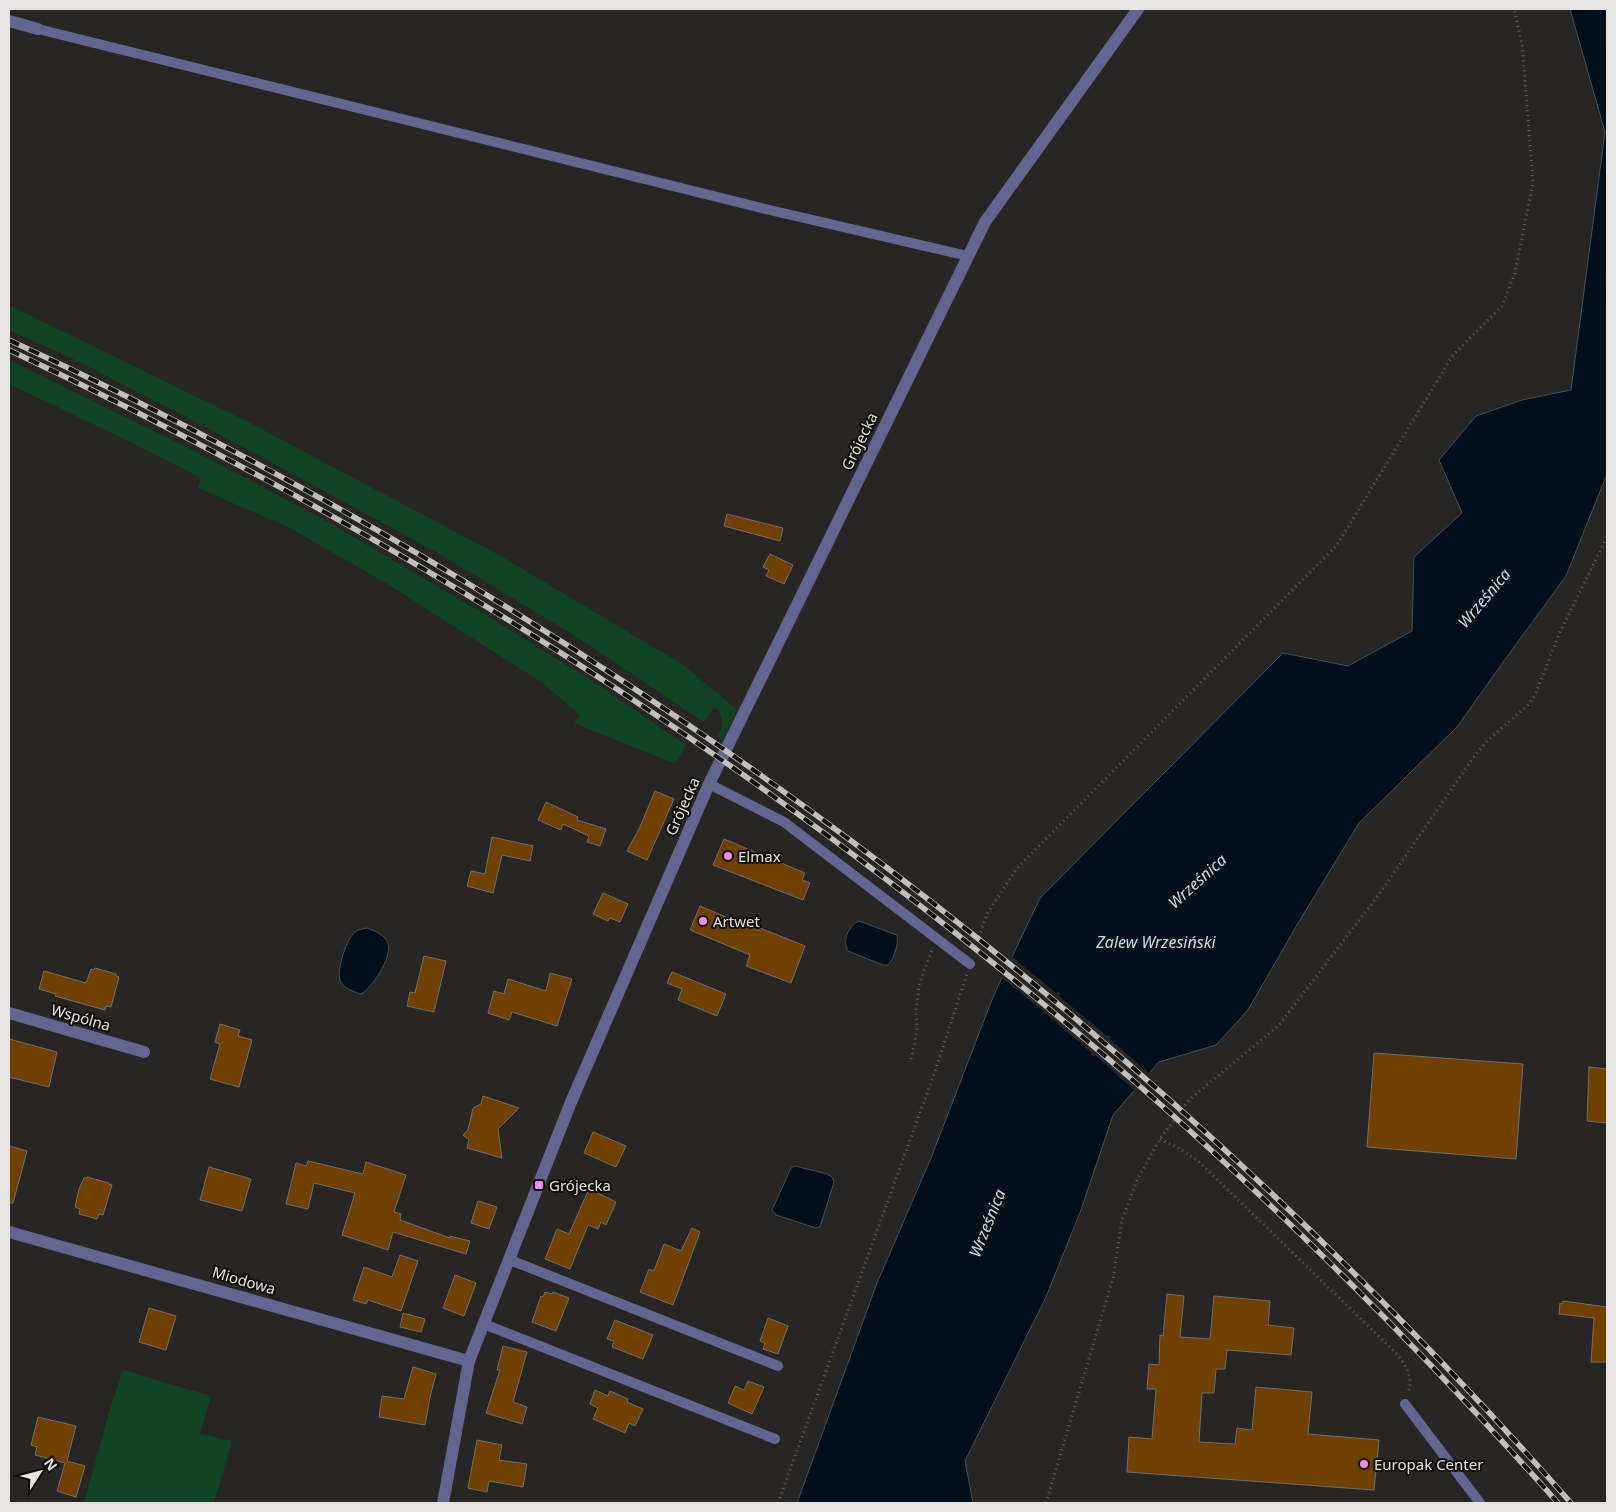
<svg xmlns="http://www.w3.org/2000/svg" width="1616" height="1512" viewBox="0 0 1616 1512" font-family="'Noto Sans',sans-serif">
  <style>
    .green { fill: #0f4324 }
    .water { fill: #000f19; stroke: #454f56 }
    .pier { fill: #272624 }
    .building { fill: #6f4000; stroke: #716e6c }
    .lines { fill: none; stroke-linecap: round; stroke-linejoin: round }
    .path { stroke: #61605e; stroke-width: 3; stroke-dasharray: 1 4; stroke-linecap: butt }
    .service { stroke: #636591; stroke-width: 10 }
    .minor { stroke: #636591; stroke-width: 12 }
    .rail-casing { stroke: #c1bfbe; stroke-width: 5.5 }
    .rail { stroke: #100f0e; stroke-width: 4; stroke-dasharray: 11; stroke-linecap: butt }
    .poi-dot { fill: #f18af5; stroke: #100f0e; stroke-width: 2 }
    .labels { text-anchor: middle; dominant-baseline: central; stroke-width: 4; stroke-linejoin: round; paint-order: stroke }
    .street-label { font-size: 15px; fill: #e6e4e3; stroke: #100f0e }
    .poi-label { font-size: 15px; fill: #e6e4e3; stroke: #100f0e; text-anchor: start }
    .water-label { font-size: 16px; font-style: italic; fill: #b9e1f5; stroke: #100f0e }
  </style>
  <rect width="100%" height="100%" fill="#272624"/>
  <!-- green -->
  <g class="green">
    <path d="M9 305 252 424 499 555 685 666 737 710 722 740 718 737C722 726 726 716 715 707L703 722 577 637 436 552 217 433 75 360 9 330Z"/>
    <path d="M9 360 194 451 323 519 486 615 600 686 686 745 675 764 574 723 580 715 544 684 389 585 288 527 198 488 201 478 122 438 9 384Z"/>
    <path d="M123 1370 211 1396 200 1434 232 1441 214 1503H84L109 1412Z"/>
  </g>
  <!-- water -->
  <g class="water">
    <path d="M1570 9H1607V474L1566 576 1501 665 1457 727 1359 823 1297 925 1248 1010 1216 1045 1159 1062 1113 1115 1081 1210 1046 1297 965 1461 973 1503H797L877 1283 931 1158 993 997 1040 898 1283 653 1348 666 1412 631 1414 557 1462 513 1439 460 1476 416 1522 400 1571 390 1605 132Z"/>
    <path d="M859 921 897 935C899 944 894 958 888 965H883L848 951C842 941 848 926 859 921Z"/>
    <path d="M367 928C375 931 386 935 388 944 392 958 372 988 361 994 354 992 345 989 341 982 335 974 346 941 353 934 356 930 362 929 367 928Z"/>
    <path d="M795 1166 827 1174 832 1177 834 1182 820 1227 816 1228 776 1215 772 1210 791 1168Z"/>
  </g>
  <!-- pier -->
  <path class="pier" d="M1010 955 1056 993 1058 992 1061 994 1059 996 1107 1036 1108 1035 1111 1037 1110 1039 1151 1075 1136 1092 1095 1055 1093 1057 1091 1055 1092 1053 1045 1013 1043 1014 1041 1012 1042 1010 1000 976Z"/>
  <!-- building -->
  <g class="building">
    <path d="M727 514 783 528 780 541 724 526Z"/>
    <path d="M770 554 793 565 784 584 766 576 769 570 763 567Z"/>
    <path d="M655 791 674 799 647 860 627 851 640 827Z"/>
    <path d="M546 802 578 817 577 820 606 829 600 846 587 842 589 836 563 824 561 830 538 820Z"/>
    <path d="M492 837 533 846 530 861 502 855 493 893 467 886 471 871 485 874Z"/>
    <path d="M724 839 805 873 802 880 810 883 803 900 713 865Z"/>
    <path d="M603 893 628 904 620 922 610 918 608 921 593 914Z"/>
    <path d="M700 906 759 931 760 928 805 946 791 983 746 966 750 955 690 930Z"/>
    <path d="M424 956 446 961 434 1012 407 1006 410 992 415 993Z"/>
    <path d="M95 968 116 974V976L119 977 111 1007 106 1006 105 1010 55 996 56 994 39 989 44 971 86 983 91 969 94 970Z"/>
    <path d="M672 972 726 994 717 1016 678 1000 682 989 667 983Z"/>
    <path d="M550 973 572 979 557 1026 512 1012 509 1020 488 1013 494 991 504 994 508 979 546 991Z"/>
    <path d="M220 1024 240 1030 238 1036 252 1040 239 1087 210 1079 220 1044 215 1042Z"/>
    <path d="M9 1039 57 1052 49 1087 9 1077Z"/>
    <path d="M1374 1053 1523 1064 1516 1159 1367 1147Z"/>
    <path d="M1589 1067 1607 1069V1123L1587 1121Z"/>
    <path d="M483 1096 519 1108 498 1129 502 1158 467 1148 469 1140 463 1135 468 1130 473 1108 481 1104Z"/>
    <path d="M593 1132 626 1146 616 1167 584 1153Z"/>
    <path d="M9 1146 27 1151 13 1203H9Z"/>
    <path d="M308 1161 363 1174 366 1162 406 1175 394 1212 401 1214 400 1220 450 1238V1236L470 1241 466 1254 393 1232 388 1250 342 1235 355 1193 314 1183 308 1209 286 1204 296 1163 306 1166Z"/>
    <path d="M209 1167 251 1179 242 1211 200 1200Z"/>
    <path d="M87 1177 109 1183V1184L112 1185 103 1215 99 1214 97 1219 79 1214 80 1209 75 1207 79 1189 84 1178H87Z"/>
    <path d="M589 1189 616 1202 606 1225 601 1222 598 1229 588 1225 570 1269 545 1259 557 1229 569 1234Z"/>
    <path d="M478 1201 497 1207 489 1229 471 1223Z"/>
    <path d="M692 1228 700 1232 673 1305 640 1292 649 1269 654 1271 664 1244 681 1251Z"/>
    <path d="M400 1255 418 1261 401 1311 368 1300 366 1304 353 1300 364 1267 392 1277Z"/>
    <path d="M455 1275 476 1283 464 1316 443 1308Z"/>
    <path d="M545 1292 552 1294 553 1292 569 1298 556 1331 532 1322 541 1296 543 1297Z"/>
    <path d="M1167 1294 1184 1296 1180 1337 1210 1339 1214 1296 1270 1301 1268 1325 1294 1328 1291 1355 1227 1350 1225 1369H1216L1214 1393H1202L1199 1442 1235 1444 1237 1428 1252 1430 1256 1387 1312 1392 1308 1434 1379 1440 1374 1490 1127 1472 1129 1437 1152 1439 1156 1389H1147L1149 1364 1159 1365 1160 1335 1163 1336Z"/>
    <path d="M1563 1301 1607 1307V1362H1591L1594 1318 1559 1314 1560 1303 1562 1304Z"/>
    <path d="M149 1308 176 1316 166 1350 139 1342Z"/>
    <path d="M403 1313 425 1319 421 1332 400 1327Z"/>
    <path d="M768 1318 788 1326 778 1354 763 1349 765 1343 760 1341Z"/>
    <path d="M615 1320 653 1335 643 1359 612 1347 614 1341 607 1339Z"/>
    <path d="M503 1346 527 1352 513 1402 527 1407 522 1424 486 1413 500 1370H497Z"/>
    <path d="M413 1367 436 1374 430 1397 425 1425 379 1417 382 1396 404 1399Z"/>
    <path d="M748 1381 764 1387 752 1414 728 1403 735 1386 744 1390Z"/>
    <path d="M595 1390 608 1396 610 1391 628 1399 627 1402 643 1409 635 1426 629 1423 625 1433 593 1419 598 1408 590 1404Z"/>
    <path d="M38 1417 76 1426 67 1461 85 1466 76 1497 57 1491 65 1463 35 1455 37 1447 31 1445Z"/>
    <path d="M477 1440 502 1445 499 1460 527 1464 523 1487 489 1481 487 1492 468 1488Z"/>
  </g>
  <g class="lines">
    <!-- path -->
    <g class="path">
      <path d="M974 951 987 914 1017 868 1337 545 1453 355 1502 306 1515 273 1533 183 1522 43 1514 9"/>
      <path d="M911 1059 917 1031 916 1010 919 985 932 950"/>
      <path d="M1160 1139 1177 1147 1198 1161 1394 1351C1405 1364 1414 1376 1408 1393"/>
      <path d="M778 1503 933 1077 967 974"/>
      <path d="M1046 1503 1113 1278 1122 1220 1138 1178 1160 1139 1190 1099 1277 1027 1289 1012 1380 893 1473 758 1487 741 1528 705 1535 695 1560 632 1607 537"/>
    </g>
    <!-- service -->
    <g class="service">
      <path d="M38 29 774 211 968 256"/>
      <path d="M709 784 784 822 970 964"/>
      <path d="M510 1260 778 1366"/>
      <path d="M484 1324 775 1439"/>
      <path d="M1405 1404 1480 1503"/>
    </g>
    <!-- minor -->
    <g class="minor">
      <path d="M9 21 38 29"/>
      <path d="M9 1013 144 1052"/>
      <path d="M9 1232 469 1361"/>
      <path d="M443 1503 469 1361 571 1102 709 784 985 222 1138 9"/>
    </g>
    <defs>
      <g id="rail">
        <path d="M9 340C605 616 1137 1011 1571 1503"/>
        <path d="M9 350C420 543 802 790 1143 1089 1290 1218 1428 1357 1558 1503"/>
      </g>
    </defs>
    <!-- rail casing -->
    <use href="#rail" class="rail-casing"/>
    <!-- rail -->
    <use href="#rail" class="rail"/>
  </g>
  <!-- markers -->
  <g class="poi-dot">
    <circle cx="728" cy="856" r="5"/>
    <circle cx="703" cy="921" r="5"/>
    <rect x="534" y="1180" width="10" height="10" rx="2.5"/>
    <circle cx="1364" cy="1464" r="5"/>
  </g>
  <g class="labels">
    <!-- street labels -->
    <g class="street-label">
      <text transform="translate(859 441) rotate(-64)">Grójecka</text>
      <text transform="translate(682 806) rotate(-66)">Grójecka</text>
      <text transform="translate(81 1017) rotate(16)">Wspólna</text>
      <text transform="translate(244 1280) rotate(16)">Miodowa</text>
    </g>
    <!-- poi labels -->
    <g class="poi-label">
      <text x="738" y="856">Elmax</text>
      <text x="713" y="921">Artwet</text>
      <text x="549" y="1185">Grójecka</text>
      <text x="1374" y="1464">Europak Center</text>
    </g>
    <!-- water labels -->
    <g class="water-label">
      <text transform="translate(1484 598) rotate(-50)">Wrześnica</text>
      <text transform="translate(1197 881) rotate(-42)">Wrześnica</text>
      <text x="1156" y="942">Zalew Wrzesiński</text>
      <text transform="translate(987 1223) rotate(-68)">Wrześnica</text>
    </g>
  </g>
  <!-- border -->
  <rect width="1616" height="1512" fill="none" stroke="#e6e4e3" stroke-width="20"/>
  <!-- north arrow -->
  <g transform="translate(40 1472) rotate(54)" stroke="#100f0e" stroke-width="4" paint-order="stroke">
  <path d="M0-4L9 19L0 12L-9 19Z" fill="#e6e4e3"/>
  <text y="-8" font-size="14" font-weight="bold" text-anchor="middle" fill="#e6e4e3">N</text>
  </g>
</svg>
